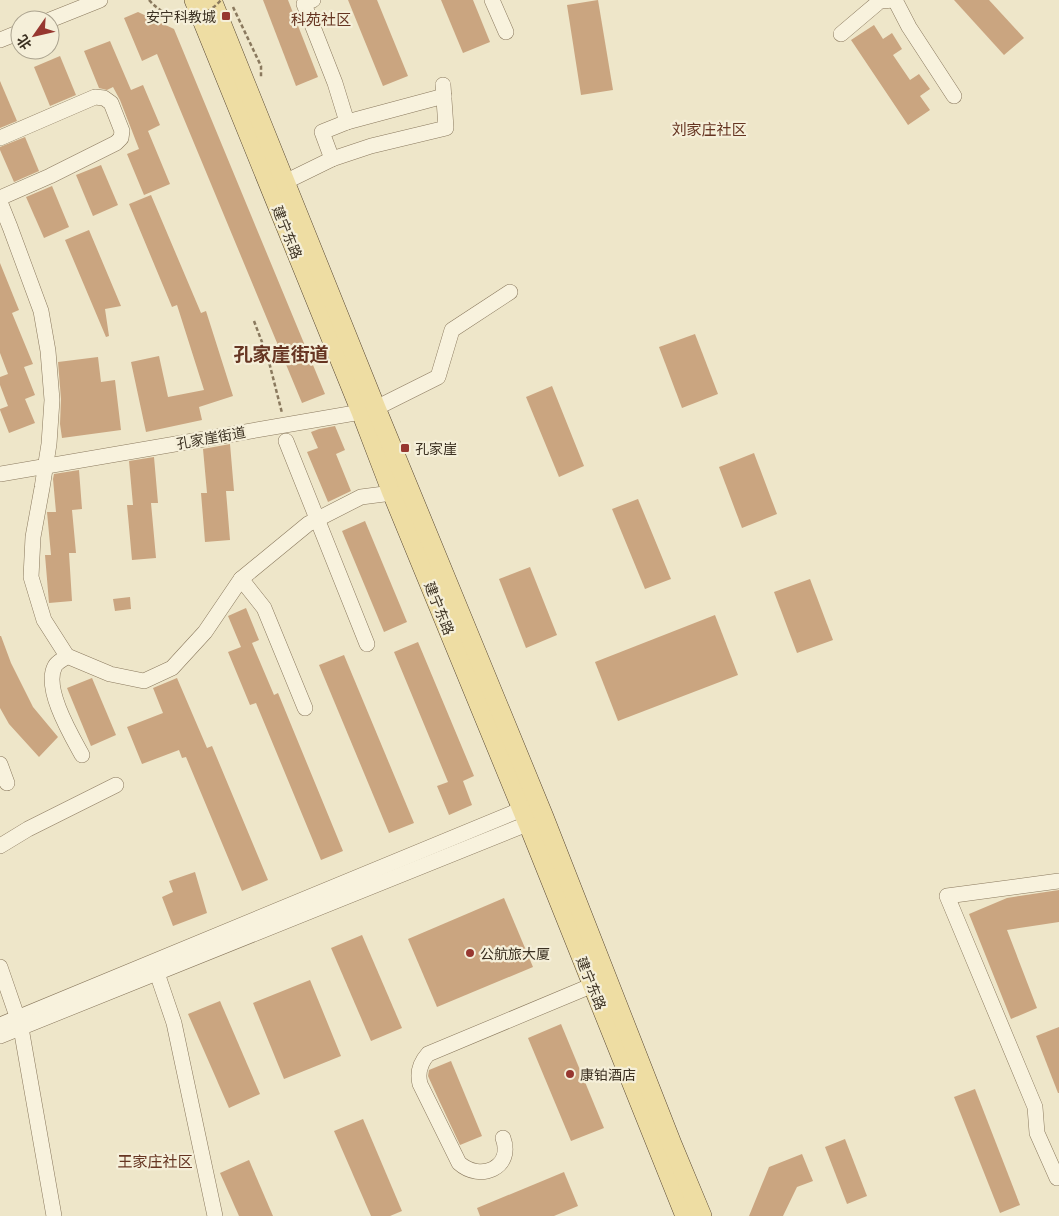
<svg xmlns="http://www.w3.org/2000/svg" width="1059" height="1216" viewBox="0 0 1059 1216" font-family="Georgia,'Noto Sans SC',serif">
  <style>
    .building { fill: #caa580 }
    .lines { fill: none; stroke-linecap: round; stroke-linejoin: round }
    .minor-casing { stroke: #8a795e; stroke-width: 16 }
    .major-casing { stroke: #584732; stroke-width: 20 }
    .path { stroke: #8a795e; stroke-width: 2.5; stroke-dasharray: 4 2.5; stroke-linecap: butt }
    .minor { stroke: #f8f2dd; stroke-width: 15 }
    .major { stroke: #eedda3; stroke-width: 19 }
    .path-bridge { stroke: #8a795e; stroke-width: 2.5; stroke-dasharray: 4 2.5; stroke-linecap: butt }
    .poi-dot { fill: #973730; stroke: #f5efd9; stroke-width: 2 }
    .labels { text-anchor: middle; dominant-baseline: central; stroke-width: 4.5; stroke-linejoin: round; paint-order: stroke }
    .poi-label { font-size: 14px; fill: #3b3021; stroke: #f5efd9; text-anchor: start }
    .street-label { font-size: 14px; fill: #3b3021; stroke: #f5efd9 }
    .neighbourhood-label { font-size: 15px; fill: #663522; stroke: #f5efd9 }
    .district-label { font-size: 19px; font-weight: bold; fill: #663522; stroke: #f5efd9 }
  </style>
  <rect width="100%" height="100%" fill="#eee6c9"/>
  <!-- building -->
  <g class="building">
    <path d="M263 0H288L318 77 296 86Z"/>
    <path d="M348 0H377L408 76 383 86Z"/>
    <path d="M441 0H473L490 42 463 53Z"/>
    <path d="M598 0 613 90 581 95 567 5Z"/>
    <path d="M954 0H989L1024 38 1004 55Z"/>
    <path d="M138 12 174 29 325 394 302 403 157 54 142 61 124 18Z"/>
    <path d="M874 25 883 39 892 33 902 49 893 55 910 80 919 74 930 89 920 96 930 110 908 125 851 40Z"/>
    <path d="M110 41 131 90 143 85 160 125 148 131 170 184 144 195 127 154 139 149 120 100 113 87 107 90 99 88 84 51Z"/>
    <path d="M60 56 76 95 50 106 34 67Z"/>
    <path d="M0 81 17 121 0 128Z"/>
    <path d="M25 137 39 171 14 182 0 150V147Z"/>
    <path d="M101 165 118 205 93 216 76 175Z"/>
    <path d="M52 186 69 227 44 238 26 197Z"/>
    <path d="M151 195 201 313 206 311 233 396 199 407 202 420 146 432 131 362 159 356 168 397 204 390 177 305 172 307 129 204Z"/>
    <path d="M89 230 121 306 105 309 109 336 106 337 65 240Z"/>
    <path d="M0 263 19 310 12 313 33 364 24 367 35 395 25 399 35 423 9 433 0 410V409L8 406 0 385V377L8 374 0 353Z"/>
    <path d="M695 334 718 394 682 408 659 347Z"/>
    <path d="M98 357 101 382 115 380 121 430 62 438 60 424 61 399 58 362Z"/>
    <path d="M552 386 584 466 559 477 526 397Z"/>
    <path d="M335 426 345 450 336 454 351 491 328 502 307 452 318 448 311 432 319 429Z"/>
    <path d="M230 444 234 491H226L230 540 205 542 201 493H207L203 449Z"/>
    <path d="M754 453 777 514 742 528 719 467Z"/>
    <path d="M154 457 158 503H151L156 558 132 560 127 505H133L129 461Z"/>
    <path d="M79 470 82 509 72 510 76 553H69L72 601 49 603 45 555H51L47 512H56L53 479 54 474Z"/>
    <path d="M638 499 671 579 645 589 612 509Z"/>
    <path d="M365 521 407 622 384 632 342 531Z"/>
    <path d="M530 567 557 635 526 648 499 579Z"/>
    <path d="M810 579 833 640 797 653 774 592Z"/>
    <path d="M130 597 131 609 115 611 113 599Z"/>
    <path d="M246 608 259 640 252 643 274 695 278 693 343 851 321 860 256 703 250 705 228 652 241 647 228 616Z"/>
    <path d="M715 615 738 675 618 721 595 662Z"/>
    <path d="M0 636H1L11 663 33 707 58 737 39 757 9 724 0 708Z"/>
    <path d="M418 642 474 776 463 781 472 805 449 815 437 786 448 782 394 652Z"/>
    <path d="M344 655 414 823 389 833 319 665Z"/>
    <path d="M92 678 116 735 91 746 67 688Z"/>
    <path d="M177 678 207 748 212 746 268 880 242 891 186 757 182 758 179 750 142 764 127 727 163 713 153 688Z"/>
    <path d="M195 872 207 913 173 926 162 897 173 892 169 881Z"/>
    <path d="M1059 890V922L1007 930 1037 1008 1011 1019 969 914 1007 898Z"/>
    <path d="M504 898 533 967 437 1007 408 939Z"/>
    <path d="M362 935 402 1028 371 1041 331 948Z"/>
    <path d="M310 980 341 1056 284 1079 253 1003Z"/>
    <path d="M220 1001 260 1094 229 1108 188 1014Z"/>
    <path d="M561 1024 604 1128 571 1141 528 1038Z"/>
    <path d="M1059 1027V1093H1058L1036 1036Z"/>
    <path d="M451 1061 482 1136 460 1145 438 1098 428 1076 429 1070Z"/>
    <path d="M975 1089 1020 1205 1000 1213 954 1097Z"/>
    <path d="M363 1119 402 1211 390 1216H371L334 1131Z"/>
    <path d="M845 1139 867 1196 847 1204 825 1147Z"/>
    <path d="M802 1154 813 1181 797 1187 783 1216H749L769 1167Z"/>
    <path d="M249 1160 273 1216H239L220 1173Z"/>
    <path d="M564 1172 578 1206 554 1216H480L477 1208Z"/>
  </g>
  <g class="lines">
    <defs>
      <g id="minor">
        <path d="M313 0 304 4 335 83 347 122"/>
        <path d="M492 0 506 32"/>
        <path d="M895 0 909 27 954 96"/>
        <path d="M50 20 100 0"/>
        <path d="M841 34 880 1 895 0"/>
        <path d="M0 40 20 32"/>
        <path d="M0 138 95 97 104 98 111 103 122 131 121 138 116 143 50 176 0 198"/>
        <path d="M332 159 322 132 347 122 444 96"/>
        <path d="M285 182 332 159 371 146 446 128 443 85"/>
        <path d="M0 202 10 227 41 311 48 351 52 400 49 444 42 488 33 537 31 577 44 620 67 656 110 674 144 681 172 668 205 632 241 579 308 524 361 497 392 493"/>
        <path d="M286 441 367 644"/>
        <path d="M0 474 361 412 376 408 438 377 452 330 510 292"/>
        <path d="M241 579 264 608 305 708"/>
        <path d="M67 656C64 659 57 662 55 666 43 688 71 735 82 755"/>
        <path d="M0 764 7 783"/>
        <path d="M0 846 28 829 116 785"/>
        <path d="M0 967 21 1028 54 1216"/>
        <path d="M157 973 174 1023 215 1216"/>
        <path d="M0 1025 532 805"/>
        <path d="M0 1036 537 820"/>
        <path d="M503 1138C514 1168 480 1182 459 1163L420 1084C417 1072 420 1063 428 1054L593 985"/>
        <path d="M1057 1178 1037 1133 1035 1107 947 896 1059 881"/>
      </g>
      <g id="major">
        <path d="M194 0 361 412 392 493 528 824 685 1216"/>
        <path d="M212 0 376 408 544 817 672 1144 702 1216"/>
      </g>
    </defs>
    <!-- minor casing -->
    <use href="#minor" class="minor-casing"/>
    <!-- major casing -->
    <use href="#major" class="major-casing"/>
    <!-- path -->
    <g class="path">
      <path d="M233 7 261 66V78"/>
      <path d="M254 321 268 358 282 413"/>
    </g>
    <!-- minor -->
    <use href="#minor" class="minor"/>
    <!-- major -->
    <use href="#major" class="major"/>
    <!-- path-bridge -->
    <path class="path-bridge" d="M149 0C170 24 200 24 221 0"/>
  </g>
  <!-- markers -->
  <g class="poi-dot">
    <rect x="221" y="11" width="10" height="10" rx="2.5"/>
    <rect x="400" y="443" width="10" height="10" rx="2.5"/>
    <circle cx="470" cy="953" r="5"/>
    <circle cx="570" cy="1074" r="5"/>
  </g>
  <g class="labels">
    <!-- poi labels -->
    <g class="poi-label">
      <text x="216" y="16" text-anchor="end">安宁科教城</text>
      <text x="415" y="448">孔家崖</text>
      <text x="480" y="953">公航旅大厦</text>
      <text x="580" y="1074">康铂酒店</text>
    </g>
    <!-- street labels -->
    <g class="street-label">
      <text transform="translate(288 232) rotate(68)">建宁东路</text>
      <text transform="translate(211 437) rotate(-10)">孔家崖街道</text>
      <text transform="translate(440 608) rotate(68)">建宁东路</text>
      <text transform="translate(592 983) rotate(68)">建宁东路</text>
    </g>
    <!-- neighbourhood labels -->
    <g class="neighbourhood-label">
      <text x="321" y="18">科苑社区</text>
      <text x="709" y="128">刘家庄社区</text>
      <text x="155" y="1160">王家庄社区</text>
    </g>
    <!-- district labels -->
    <g class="district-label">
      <text x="281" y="352">孔家崖街道</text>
    </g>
  </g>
  <!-- north arrow -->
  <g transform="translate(35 35) rotate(236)"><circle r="24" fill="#f5efd9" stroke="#aba38f"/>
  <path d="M0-4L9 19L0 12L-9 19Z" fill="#973730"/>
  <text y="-8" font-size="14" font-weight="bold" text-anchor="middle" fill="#3b3021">北</text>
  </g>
</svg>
